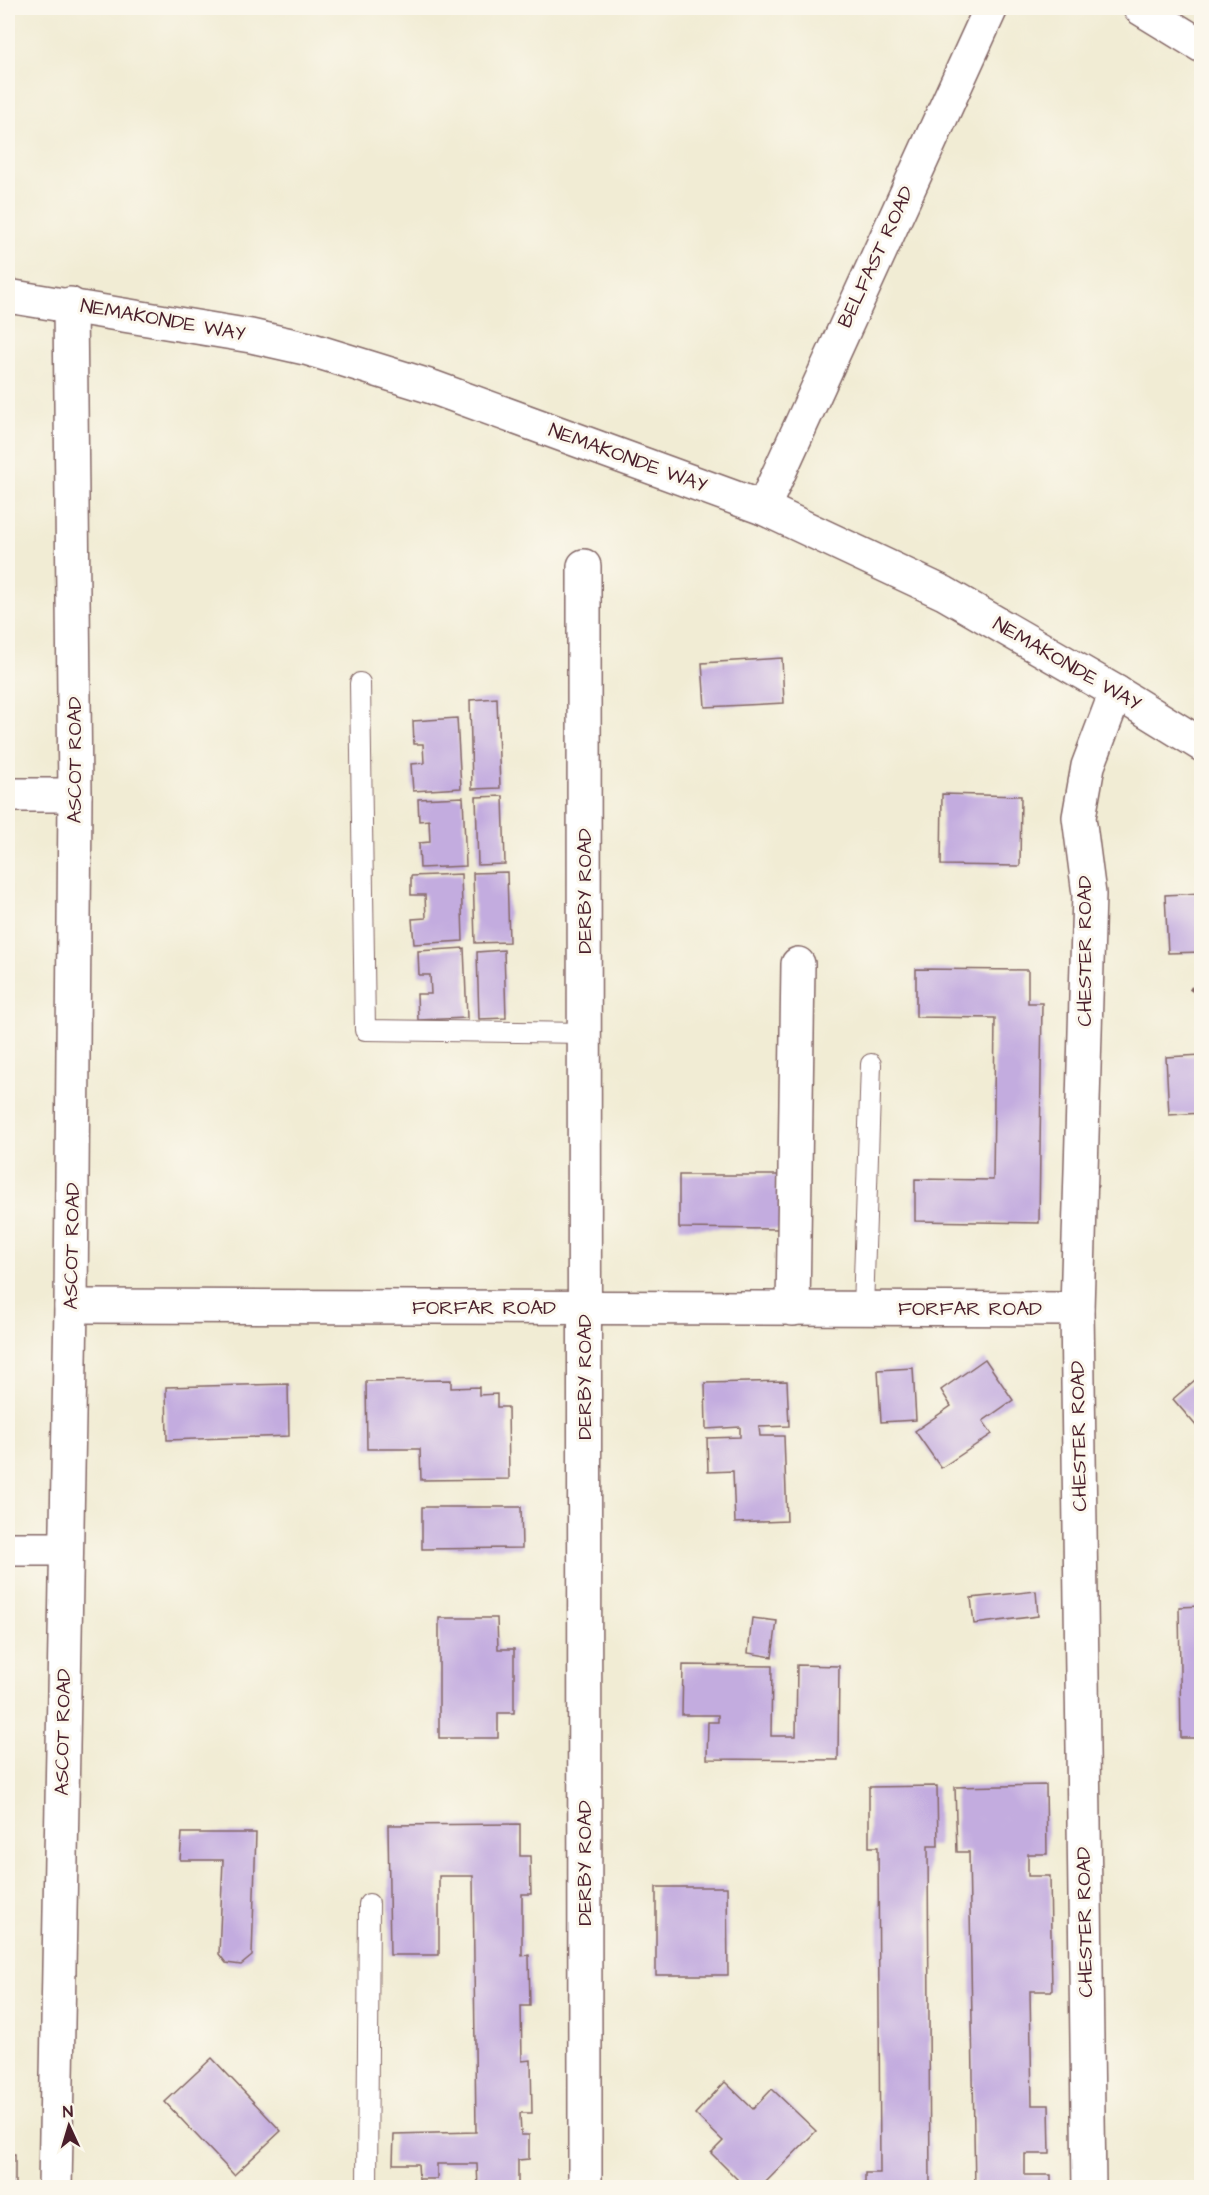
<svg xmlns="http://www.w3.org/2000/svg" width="1209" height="2195" viewBox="0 0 1209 2195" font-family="'Architects Daughter',sans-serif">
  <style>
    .building { fill: #c3acdf }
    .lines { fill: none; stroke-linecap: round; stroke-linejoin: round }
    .service-casing { stroke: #846766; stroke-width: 22 }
    .minor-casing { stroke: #846766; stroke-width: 36 }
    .trunk-casing { stroke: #846766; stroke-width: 36 }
    .path { stroke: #846766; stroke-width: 4; stroke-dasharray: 4.5 4.5; stroke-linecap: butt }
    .service { stroke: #fff; stroke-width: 20 }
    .minor { stroke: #fff; stroke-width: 33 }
    .trunk { stroke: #fff; stroke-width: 33 }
    .labels { text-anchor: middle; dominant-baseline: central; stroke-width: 6; stroke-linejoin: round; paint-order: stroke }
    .street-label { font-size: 20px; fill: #4a1f2b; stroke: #fbf7ec }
  </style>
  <rect width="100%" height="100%" fill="#fbf7ec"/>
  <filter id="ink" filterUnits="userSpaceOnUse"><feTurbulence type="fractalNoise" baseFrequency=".0167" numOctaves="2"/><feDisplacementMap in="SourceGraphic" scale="12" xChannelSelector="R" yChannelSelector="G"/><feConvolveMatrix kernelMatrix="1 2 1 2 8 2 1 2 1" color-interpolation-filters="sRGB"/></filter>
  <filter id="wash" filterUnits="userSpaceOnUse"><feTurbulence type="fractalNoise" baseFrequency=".008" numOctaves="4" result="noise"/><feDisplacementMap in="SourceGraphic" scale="24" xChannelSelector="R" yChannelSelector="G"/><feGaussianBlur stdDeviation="1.35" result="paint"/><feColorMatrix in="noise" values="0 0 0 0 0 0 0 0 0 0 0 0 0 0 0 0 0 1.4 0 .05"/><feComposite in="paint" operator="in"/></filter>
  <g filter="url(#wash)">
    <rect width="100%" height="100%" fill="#f1ecd4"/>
    <g id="blocks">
      <!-- building -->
      <g class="building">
        <path d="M782 658 784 703 705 707 702 663Z"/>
        <path d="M497 698 500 788 472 789 470 700Z"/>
        <path d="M457 718 461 788 413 791 411 764 424 763 423 744H414L413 721Z"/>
        <path d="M942 794 1021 796 1020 866 941 865Z"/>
        <path d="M503 796 505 864 478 865 476 797Z"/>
        <path d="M463 797 466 866 420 868 419 843 430 842 429 820 419 821 418 799Z"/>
        <path d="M507 872 509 942 475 943 473 873Z"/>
        <path d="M461 874 463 941 414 944 412 919 426 918 425 895H411V876Z"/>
        <path d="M1202 893V952L1168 953 1165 895Z"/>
        <path d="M464 948 467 1018 418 1020 417 994H431L430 975H419L418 951Z"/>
        <path d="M504 950 506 1018 479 1019 477 952Z"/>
        <path d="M916 969 1028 970V1003H1042L1039 1223 915 1221V1179L993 1180 995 1018 916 1017Z"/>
        <path d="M1202 1055V1113L1169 1115 1166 1057Z"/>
        <path d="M679 1175H781V1229L679 1228Z"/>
        <path d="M985 1359 1013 1400 983 1421 992 1434 941 1468 915 1431 951 1406 941 1390Z"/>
        <path d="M913 1368 916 1420 881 1422 878 1370Z"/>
        <path d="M1202 1374V1426L1198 1428 1173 1399Z"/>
        <path d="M451 1380V1388L479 1387V1395L497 1394V1407H508L509 1479 421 1480 420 1449H367L366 1381Z"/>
        <path d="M787 1381 789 1426 759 1427 760 1436H784L787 1521 735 1523 733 1471 708 1472 707 1438 740 1437V1427L706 1429 705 1383Z"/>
        <path d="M288 1384 289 1436 167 1440 166 1387Z"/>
        <path d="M422 1507H521L522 1548 422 1549Z"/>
        <path d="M1036 1591 1038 1616 974 1624 971 1598Z"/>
        <path d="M1202 1606V1738H1181L1179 1607Z"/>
        <path d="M439 1618H497L498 1649H514V1713H498V1738H439Z"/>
        <path d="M752 1618 777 1621 772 1657 748 1653Z"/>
        <path d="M683 1665 772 1666 771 1736H796L797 1665 839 1666 838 1760 707 1759 708 1722H718V1715H682Z"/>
        <path d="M1046 1785 1047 1854H1028V1876H1050L1052 1991H1030L1032 2105H1049L1050 2154H1025V2175H1051V2188H975L969 1852H957L955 1787Z"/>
        <path d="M937 1786 938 1846H928L930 2188H865V2173H880L878 1847H869V1787Z"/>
        <path d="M520 1824V1856H530L531 1894H522V1956L529 1955 530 2006H521L522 2061 531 2060 532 2113H520L521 2135H529V2159L518 2160V2188H478L477 2164H437V2179H419L418 2164H393L394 2134 476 2132 473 1876H439V1955H390L388 1825Z"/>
        <path d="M182 1833H256L252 1956 241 1965 226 1963 219 1954 223 1860H180Z"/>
        <path d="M656 1887H727L728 1975H656Z"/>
        <path d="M212 2058 281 2131 234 2175 165 2102Z"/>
        <path d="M725 2082 753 2109 772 2089 816 2131 760 2188H746L711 2153 723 2141 695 2114Z"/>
        <rect x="8" y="2154" width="7" height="34"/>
      </g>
    </g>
  </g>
  <g filter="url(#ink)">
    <use href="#blocks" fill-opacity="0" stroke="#846766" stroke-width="1.5"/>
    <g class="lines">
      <defs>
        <g id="service">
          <path d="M360 683 365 1030 585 1033"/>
          <path d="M863 1309 871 1064"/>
          <path d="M367 2188 369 1904"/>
        </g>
        <g id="minor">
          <path d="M1140 8 1202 46"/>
          <path d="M763 508 991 8"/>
          <path d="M584 566 585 2188"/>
          <path d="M8 795H75"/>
          <path d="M71 1306 1077 1309"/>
          <path d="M793 1309 798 964"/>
          <path d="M8 1549H66"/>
          <path d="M55 2188 71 1306 75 795 70 304"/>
          <path d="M1089 2188 1077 1309 1089 894 1079 817 1088 766 1116 692"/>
        </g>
        <path id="trunk" d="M8 296 251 336 309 349 432 387 763 508 944 593 1116 692 1202 745"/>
      </defs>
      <!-- service casing -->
      <use href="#service" class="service-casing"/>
      <!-- minor casing -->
      <use href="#minor" class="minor-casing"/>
      <!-- trunk casing -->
      <use href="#trunk" class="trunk-casing"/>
      <!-- path -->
      <path class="path" d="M1190 988 1202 996"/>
      <!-- service -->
      <use href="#service" class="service"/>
      <!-- minor -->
      <use href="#minor" class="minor"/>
      <!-- trunk -->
      <use href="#trunk" class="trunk"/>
    </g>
  </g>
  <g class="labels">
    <!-- street labels -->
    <g class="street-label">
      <text transform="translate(876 257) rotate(-65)">BELFAST ROAD</text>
      <text transform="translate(163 320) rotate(10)">NEMAKONDE WAY</text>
      <text transform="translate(628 458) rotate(20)">NEMAKONDE WAY</text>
      <text transform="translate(1067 664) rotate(30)">NEMAKONDE WAY</text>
      <text transform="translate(75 760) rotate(-90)">ASCOT ROAD</text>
      <text transform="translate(585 891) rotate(-90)">DERBY ROAD</text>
      <text transform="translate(1085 951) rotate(-90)">CHESTER ROAD</text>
      <text transform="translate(72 1246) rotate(-89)">ASCOT ROAD</text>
      <text x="484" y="1308">FORFAR ROAD</text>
      <text x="970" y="1309">FORFAR ROAD</text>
      <text transform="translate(585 1377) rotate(-90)">DERBY ROAD</text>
      <text transform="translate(1079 1436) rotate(-91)">CHESTER ROAD</text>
      <text transform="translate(63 1732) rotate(-89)">ASCOT ROAD</text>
      <text transform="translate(585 1863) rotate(-90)">DERBY ROAD</text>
      <text transform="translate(1085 1922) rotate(-91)">CHESTER ROAD</text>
    </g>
  </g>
  <!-- margin -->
  <rect width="1209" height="2195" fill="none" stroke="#fbf7ec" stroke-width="30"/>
  <!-- north arrow -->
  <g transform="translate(69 2126) rotate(356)" stroke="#fbf7ec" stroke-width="4.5" paint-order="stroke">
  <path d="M0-4.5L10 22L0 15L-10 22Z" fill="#4a1f2b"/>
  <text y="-9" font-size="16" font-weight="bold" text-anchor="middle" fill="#4a1f2b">N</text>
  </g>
</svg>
